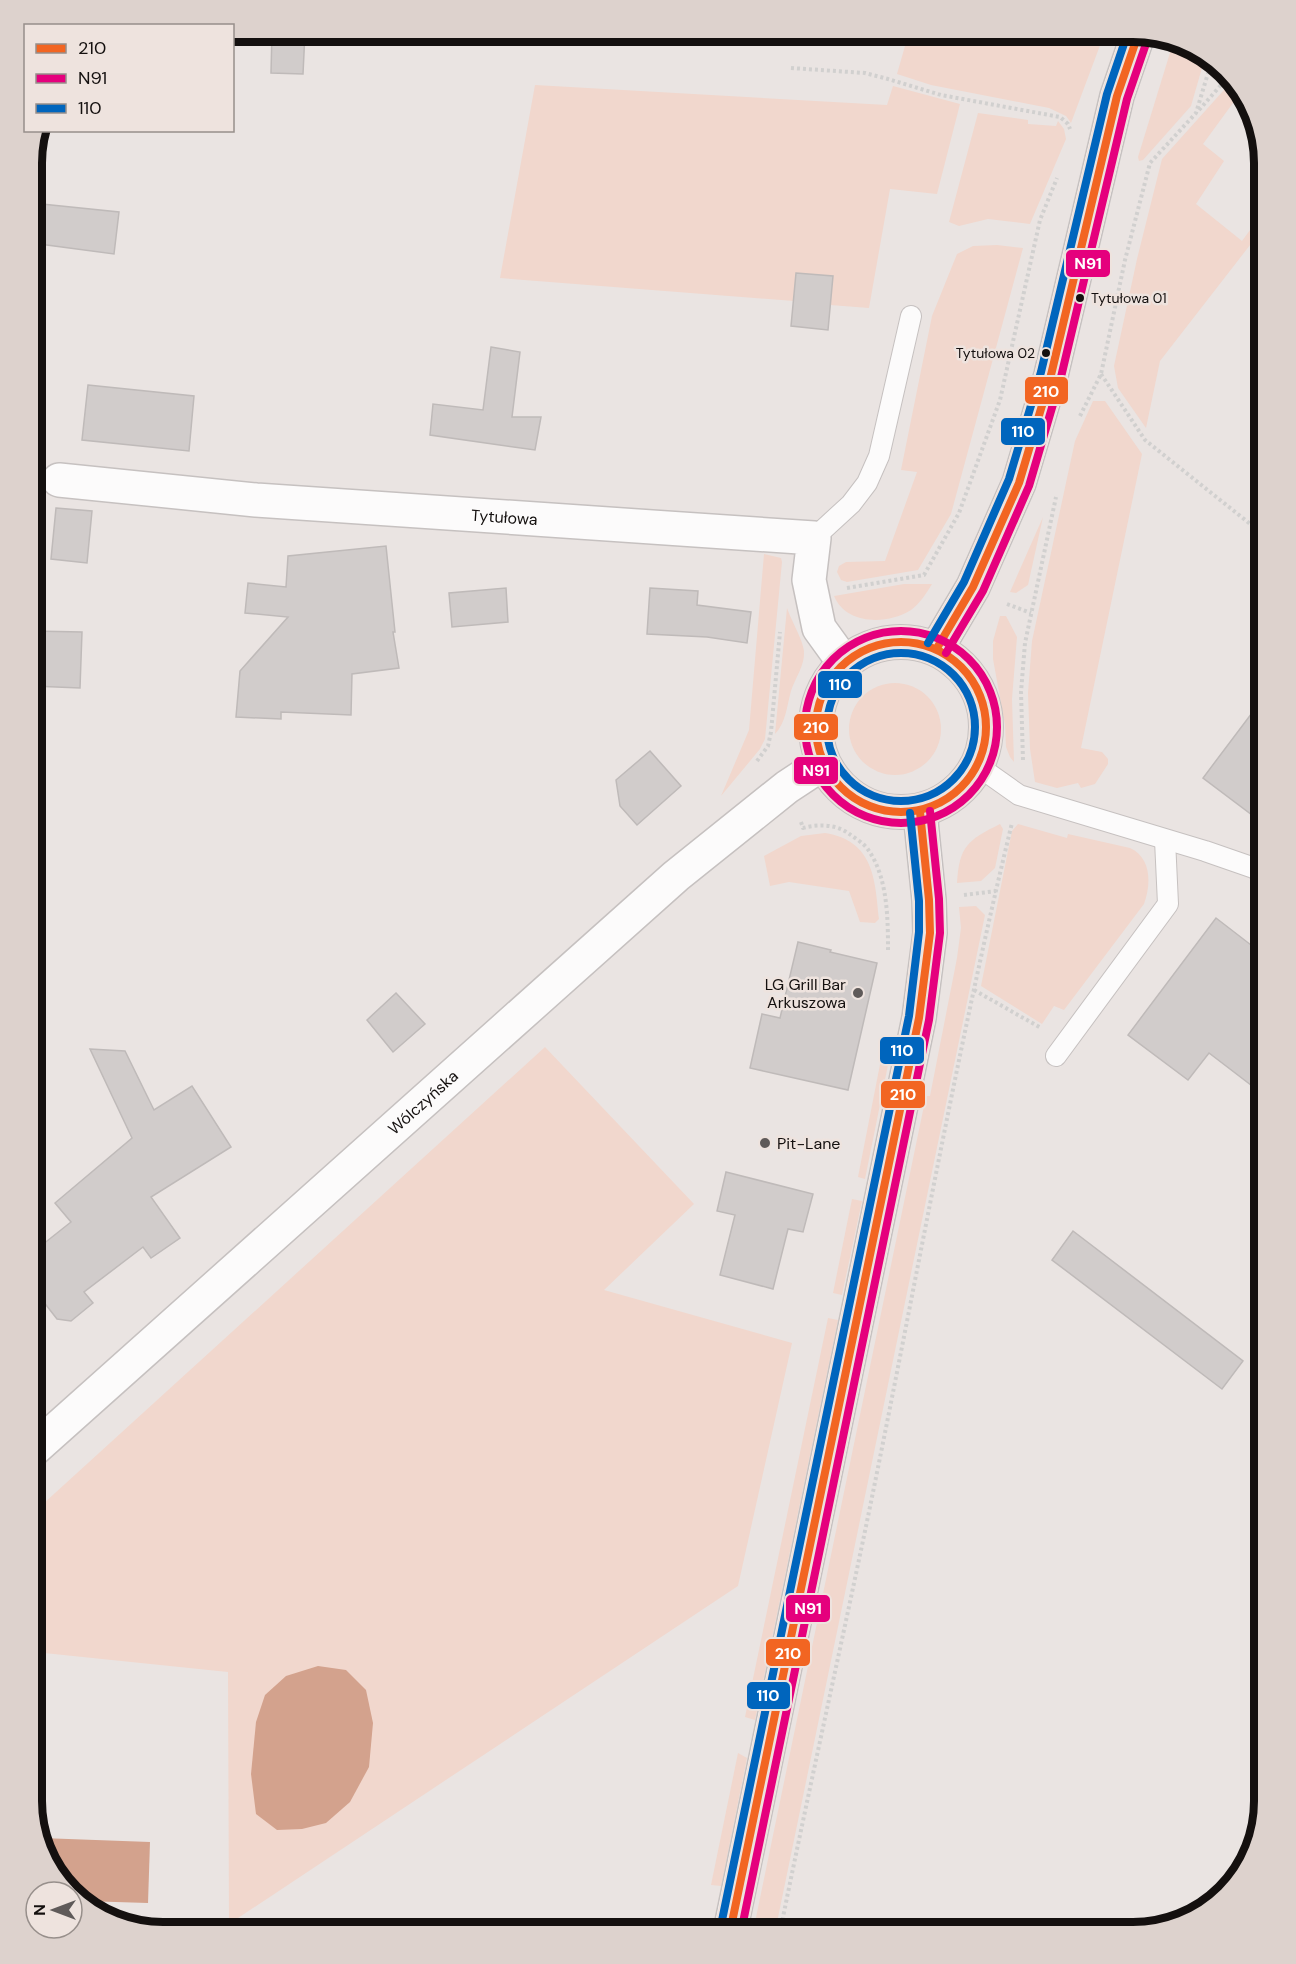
<svg xmlns="http://www.w3.org/2000/svg" width="1296" height="1964" viewBox="0 0 1296 1964" font-family="'DM Sans',sans-serif">
  <style>
    .green { fill: #f1d7cd }
    .water { fill: #d3a28d }
    .building { fill: #d1cccb; stroke: #bfbab9; stroke-width: 1.5 }
    .lines { fill: none; stroke-linecap: round; stroke-linejoin: round }
    .lane-casing { stroke: #c6c1c0; stroke-width: 22 }
    .street-casing { stroke: #c6c1c0; stroke-width: 36 }
    .secondary-casing { stroke: #c6c1c0; stroke-width: 36 }
    .path { stroke: #d1d0cf; stroke-width: 4; stroke-dasharray: 3 3; stroke-linecap: butt }
    .lane { stroke: #fcfbfb; stroke-width: 20 }
    .street { stroke: #fcfbfb; stroke-width: 33 }
    .secondary { stroke: #fcfbfb; stroke-width: 33 }
    .bus-1-casing { stroke: #eee3de; stroke-width: 12 }
    .bus-2-casing { stroke: #eee3de; stroke-width: 12 }
    .bus-3-casing { stroke: #eee3de; stroke-width: 12 }
    .bus-1 { stroke: #f26522; stroke-width: 8 }
    .bus-2 { stroke: #e5007d; stroke-width: 8 }
    .bus-3 { stroke: #0065bd; stroke-width: 8 }
    .bus-dot { fill: #14100f; stroke: #eee3de; stroke-width: 2 }
    .poi-dot { fill: #5f5a59; stroke: #eee3de; stroke-width: 2 }
    .labels { text-anchor: middle; dominant-baseline: central; stroke-width: 5; stroke-linejoin: round; paint-order: stroke }
    .bus-label { font-size: 14px; fill: #14100f; stroke: #eee3de; text-anchor: start }
    .street-label { font-size: 16px; fill: #14100f; stroke: #eee3de }
    .poi-label { font-size: 16px; fill: #14100f; stroke: #eee3de; text-anchor: end }
    .rim { fill: none; stroke: #14100f; stroke-width: 8 }
    .line-badge { stroke: #eee3de; stroke-width: 2 }
    .badge-label { font-size: 16px; text-anchor: middle; font-weight: bold; fill: #fff }
  </style>
  <rect width="100%" height="100%" fill="#eae4e2"/>
  <!-- green -->
  <g class="green">
    <path d="M909 32H1105L1071 123 1066 116 1049 108 931 85 897 74Z"/>
    <path d="M1173 43 1206 54 1191 106 1143 160 1139 161 1138 157Z"/>
    <path d="M1232 81 1241 92 1203 144 1224 161 1196 204 1242 241 1264 211V227L1160 361 1146 428 1118 388 1114 366 1137 259 1162 159Z"/>
    <path d="M535 85 887 105 893 86 960 104 937 194 890 189 869 308 830 305 833 277 797 273 794 301 500 278Z"/>
    <path d="M978 113 1028 120V124L1056 126 1058 121 1064 129 1066 139 1030 224 988 219 959 226 949 222Z"/>
    <path d="M997 245 1023 248 951 514 918 570 847 582 841 580 837 572 839 566 846 562 885 561 917 472 901 470 932 316 957 254 973 246Z"/>
    <path d="M1093 401H1105L1142 454 1081 748 1102 752 1108 759V764L1095 784 1081 788 1078 783 1057 788 1035 782 1030 749 1028 693 1032 641 1075 441Z"/>
    <path d="M1043 517 1028 585 1016 593 1010 592Z"/>
    <path d="M764 554 781 558 782 562 765 739 760 749 721 796 749 730Z"/>
    <path d="M904 584H932C926 594 920 603 911 610 887 625 846 625 834 596Z"/>
    <path d="M787 608C791 620 803 640 804 651 805 666 795 678 791 691 787 705 786 723 775 734Z"/>
    <path d="M1000 616H1006L1017 637 1012 699 1014 762 1010 757 1006 747 1005 725 993 659V641Z"/>
    <circle cx="895" cy="729" r="46"/>
    <path d="M1000 824 1003 829 995 868 981 881 957 883C959 846 968 840 1000 824Z"/>
    <path d="M1018 824 1067 838 1068 834 1130 848C1152 858 1151 885 1144 904L1064 1010 1054 1006 1042 1024 981 986 1012 831Z"/>
    <path d="M825 833C874 841 875 879 879 919L875 923 860 922 849 891 789 882 770 886 764 856 801 836Z"/>
    <path d="M976 906 985 915 775 1932H753L926 1096H930L957 958 961 928 959 907Z"/>
    <path d="M884 1044 892 1045 865 1179 858 1177Z"/>
    <path d="M545 1047 694 1204 604 1290 792 1343 738 1586 229 1924 228 1672 44 1653 32 1635V1514Z"/>
    <path d="M852 1199 862 1201 842 1295 833 1293Z"/>
    <path d="M828 1318 838 1320 755 1720 745 1717Z"/>
    <path d="M738 1753 747 1758 721 1886 711 1885Z"/>
  </g>
  <!-- water -->
  <g class="water">
    <path d="M318 1666 346 1670 366 1690 373 1723 369 1767 350 1802 326 1823 302 1829 277 1830 256 1814 251 1774 256 1722 265 1695 286 1676Z"/>
    <path d="M41 1838 150 1842 148 1903 83 1901 49 1866Z"/>
  </g>
  <!-- building -->
  <g class="building">
    <path d="M272 32H305L303 74 271 73Z"/>
    <path d="M32 203 119 212 114 254 32 243Z"/>
    <path d="M796 273 833 276 828 330 791 326Z"/>
    <path d="M491 347 520 352 512 417H541L535 450 430 435 433 404 483 410Z"/>
    <path d="M88 385 194 396 189 451 82 440Z"/>
    <path d="M56 508 92 511 87 563 51 559Z"/>
    <path d="M386 546 395 632H393L399 668 352 674 351 715 281 712V719L236 717 240 671 288 617 245 613 248 583 286 587 288 556Z"/>
    <path d="M506 588 508 622 452 627 449 593Z"/>
    <path d="M650 588 698 591 697 605 751 612 747 643 707 637 647 634Z"/>
    <path d="M32 631 82 632 80 688 32 686Z"/>
    <path d="M1264 697V824L1203 778Z"/>
    <path d="M650 751 681 786 637 825 620 806 616 780Z"/>
    <path d="M1216 918 1264 955V1095L1209 1053 1188 1080 1128 1035Z"/>
    <path d="M798 942 831 950 830 952 877 963 848 1090 750 1068 762 1014 780 1018Z"/>
    <path d="M396 993 425 1024 393 1052 367 1020Z"/>
    <path d="M90 1049 125 1051 154 1110 192 1086 231 1147 151 1197 180 1238 151 1258 143 1247 84 1292 93 1303 71 1321 57 1319 32 1287V1258L45 1248 42 1245 71 1222 55 1203 132 1138Z"/>
    <path d="M726 1172 813 1194 803 1232 788 1229 773 1289 720 1275 735 1215 717 1211Z"/>
    <path d="M1073 1231 1243 1361 1222 1389 1052 1260Z"/>
  </g>
  <g class="lines">
    <defs>
      <g id="lane">
        <path d="M814 538 851 504 867 483 879 456 911 316"/>
        <path d="M978 766 1019 795 1205 851 1254 868 1264 876"/>
        <path d="M1056 1056 1168 904 1165 840"/>
      </g>
      <g id="street">
        <path id="s1" d="M59 480 256 500 814 538 809 580 819 628 845 664"/>
      </g>
      <g id="secondary">
        <circle cx="901" cy="727" r="85"/>
        <path d="M937 648 973 587 1019 483 1051 375 1117 96 1139 32"/>
        <path id="s2" d="M32 1451 676 876 787 787 822 764"/>
        <path d="M730 1932 919 1018 930 933 929 900 920 812"/>
      </g>
    </defs>
    <!-- lane casing -->
    <use href="#lane" class="lane-casing"/>
    <!-- street casing -->
    <use href="#street" class="street-casing"/>
    <!-- secondary casing -->
    <use href="#secondary" class="secondary-casing"/>
    <!-- path -->
    <g class="path">
      <path d="M791 68 865 73 888 79 941 95 1060 117 1068 124 1070 129"/>
      <path d="M1199 110 1228 77"/>
      <path d="M1101 374 1145 440 1264 535"/>
      <path d="M1080 416 1101 374 1125 260 1150 163 1196 113 1212 60"/>
      <path d="M847 588 924 575 959 513 1000 400 1040 220 1057 178"/>
      <path d="M1007 604 1031 613"/>
      <path d="M1023 760 1021 692 1025 643 1056 497"/>
      <path d="M757 761 768 746 771 732 780 632"/>
      <path d="M801 822 803 828C818 824 835 824 848 833 855 838 865 844 869 851 888 879 888 920 888 952"/>
      <path d="M964 895 996 891"/>
      <path d="M974 990 1041 1028"/>
      <path d="M780 1932C807 1798 837 1665 865 1531 914 1295 955 1057 1012 823"/>
    </g>
    <!-- lane -->
    <use href="#lane" class="lane"/>
    <!-- street -->
    <use href="#street" class="street"/>
    <!-- secondary -->
    <use href="#secondary" class="secondary"/>
    <defs>
      <g id="bus-1">
        <circle cx="901" cy="727" r="85"/>
        <path d="M937 648 973 587 1019 483 1051 375 1117 96 1139 32"/>
        <path d="M730 1932 919 1018 930 933 929 900 920 812"/>
      </g>
      <g id="bus-2">
        <circle cx="901" cy="727" r="96"/>
        <path d="M946 653 983 591 1029 486 1061 377 1127 99 1149 35"/>
        <path d="M741 1932 929 1020 940 933 939 899 930 811"/>
      </g>
      <g id="bus-3">
        <path d="M928 643 964 582 1009 479 1041 372 1107 94 1128 32"/>
        <circle cx="901" cy="727" r="74"/>
        <path d="M720 1930 909 1016 919 932V901L910 813"/>
      </g>
    </defs>
    <!-- bus-1 casing -->
    <use href="#bus-1" class="bus-1-casing"/>
    <!-- bus-2 casing -->
    <use href="#bus-2" class="bus-2-casing"/>
    <!-- bus-3 casing -->
    <use href="#bus-3" class="bus-3-casing"/>
    <!-- bus-1 -->
    <use href="#bus-1" class="bus-1"/>
    <!-- bus-2 -->
    <use href="#bus-2" class="bus-2"/>
    <!-- bus-3 -->
    <use href="#bus-3" class="bus-3"/>
  </g>
  <!-- markers -->
  <g class="bus-dot">
    <circle cx="1080" cy="298" r="5"/>
    <circle cx="1046" cy="353" r="5"/>
  </g>
  <g class="poi-dot">
    <circle cx="858" cy="993" r="6"/>
    <circle cx="765" cy="1143" r="6"/>
  </g>
  <g class="labels">
    <!-- bus labels -->
    <g class="bus-label">
      <text x="1091" y="298">Tytułowa 01</text>
      <text x="1035" y="353" text-anchor="end">Tytułowa 02</text>
    </g>
    <!-- street labels -->
    <g class="street-label">
      <text stroke="none"><textPath href="#s1" startOffset="447">Tytułowa</textPath></text>
      <text stroke="none"><textPath href="#s2" startOffset="524">Wólczyńska</textPath></text>
    </g>
    <!-- poi labels -->
    <g class="poi-label">
      <text x="846" y="984">LG Grill Bar<tspan x="846" dy="18">Arkuszowa</tspan></text>
      <text x="777" y="1143" text-anchor="start">Pit-Lane</text>
    </g>
  </g>
  <!-- crop -->
  <path d="M0 0H1296V1964H0ZM163 42H1133A121 121 0 0 1 1254 163V1801A121 121 0 0 1 1133 1922H163A121 121 0 0 1 42 1801V163A121 121 0 0 1 163 42Z" fill="#ddd2cd" fill-rule="evenodd"/>
  <path class="rim" d="M163 42H1133A121 121 0 0 1 1254 163V1801A121 121 0 0 1 1133 1922H163A121 121 0 0 1 42 1801V163A121 121 0 0 1 163 42Z"/>
  <g class="line-badge">
    <rect x="1065" y="249" width="46" height="29" rx="6" fill="#e5007d"/>
    <rect x="1024" y="376" width="45" height="29" rx="6" fill="#f26522"/>
    <rect x="1000" y="417" width="46" height="29" rx="6" fill="#0065bd"/>
    <rect x="817" y="670" width="46" height="29" rx="6" fill="#0065bd"/>
    <rect x="793" y="713" width="46" height="28" rx="6" fill="#f26522"/>
    <rect x="793" y="756" width="46" height="29" rx="6" fill="#e5007d"/>
    <rect x="879" y="1036" width="46" height="29" rx="6" fill="#0065bd"/>
    <rect x="880" y="1080" width="46" height="29" rx="6" fill="#f26522"/>
    <rect x="785" y="1594" width="46" height="29" rx="6" fill="#e5007d"/>
    <rect x="765" y="1638" width="46" height="29" rx="6" fill="#f26522"/>
    <rect x="746" y="1681" width="45" height="29" rx="6" fill="#0065bd"/>
  </g>
  <g class="badge-label">
    <text x="1088" y="269">N91</text>
    <text x="1046" y="397">210</text>
    <text x="1023" y="437">110</text>
    <text x="840" y="690">110</text>
    <text x="816" y="733">210</text>
    <text x="816" y="776">N91</text>
    <text x="902" y="1056">110</text>
    <text x="903" y="1100">210</text>
    <text x="808" y="1614">N91</text>
    <text x="788" y="1659">210</text>
    <text x="768" y="1701">110</text>
  </g>
  <!-- legend -->
  <rect x="24" y="24" width="210" height="108" fill="#eee3de" stroke="#978f8b" stroke-width="1.5"/>
  <rect x="36" y="44" width="30" height="9" fill="#f26522" stroke="#978f8b" stroke-width="1.5"/>
  <text x="78" y="54" font-size="18" fill="#14100f">210</text>
  <rect x="36" y="74" width="30" height="9" fill="#e5007d" stroke="#978f8b" stroke-width="1.5"/>
  <text x="78" y="84" font-size="18" fill="#14100f">N91</text>
  <rect x="36" y="104" width="30" height="9" fill="#0065bd" stroke="#978f8b" stroke-width="1.5"/>
  <text x="78" y="114" font-size="18" fill="#14100f">110</text>
  <!-- north arrow -->
  <g transform="translate(54 1910) rotate(270)"><circle r="28" fill="#eee3de" stroke="#978f8b" stroke-width="1.5"/>
  <path d="M0-4.5L10 22L0 15L-10 22Z" fill="#5f5a59"/>
  <text y="-9" font-size="16" font-weight="bold" text-anchor="middle" fill="#14100f">N</text>
  </g>
</svg>
